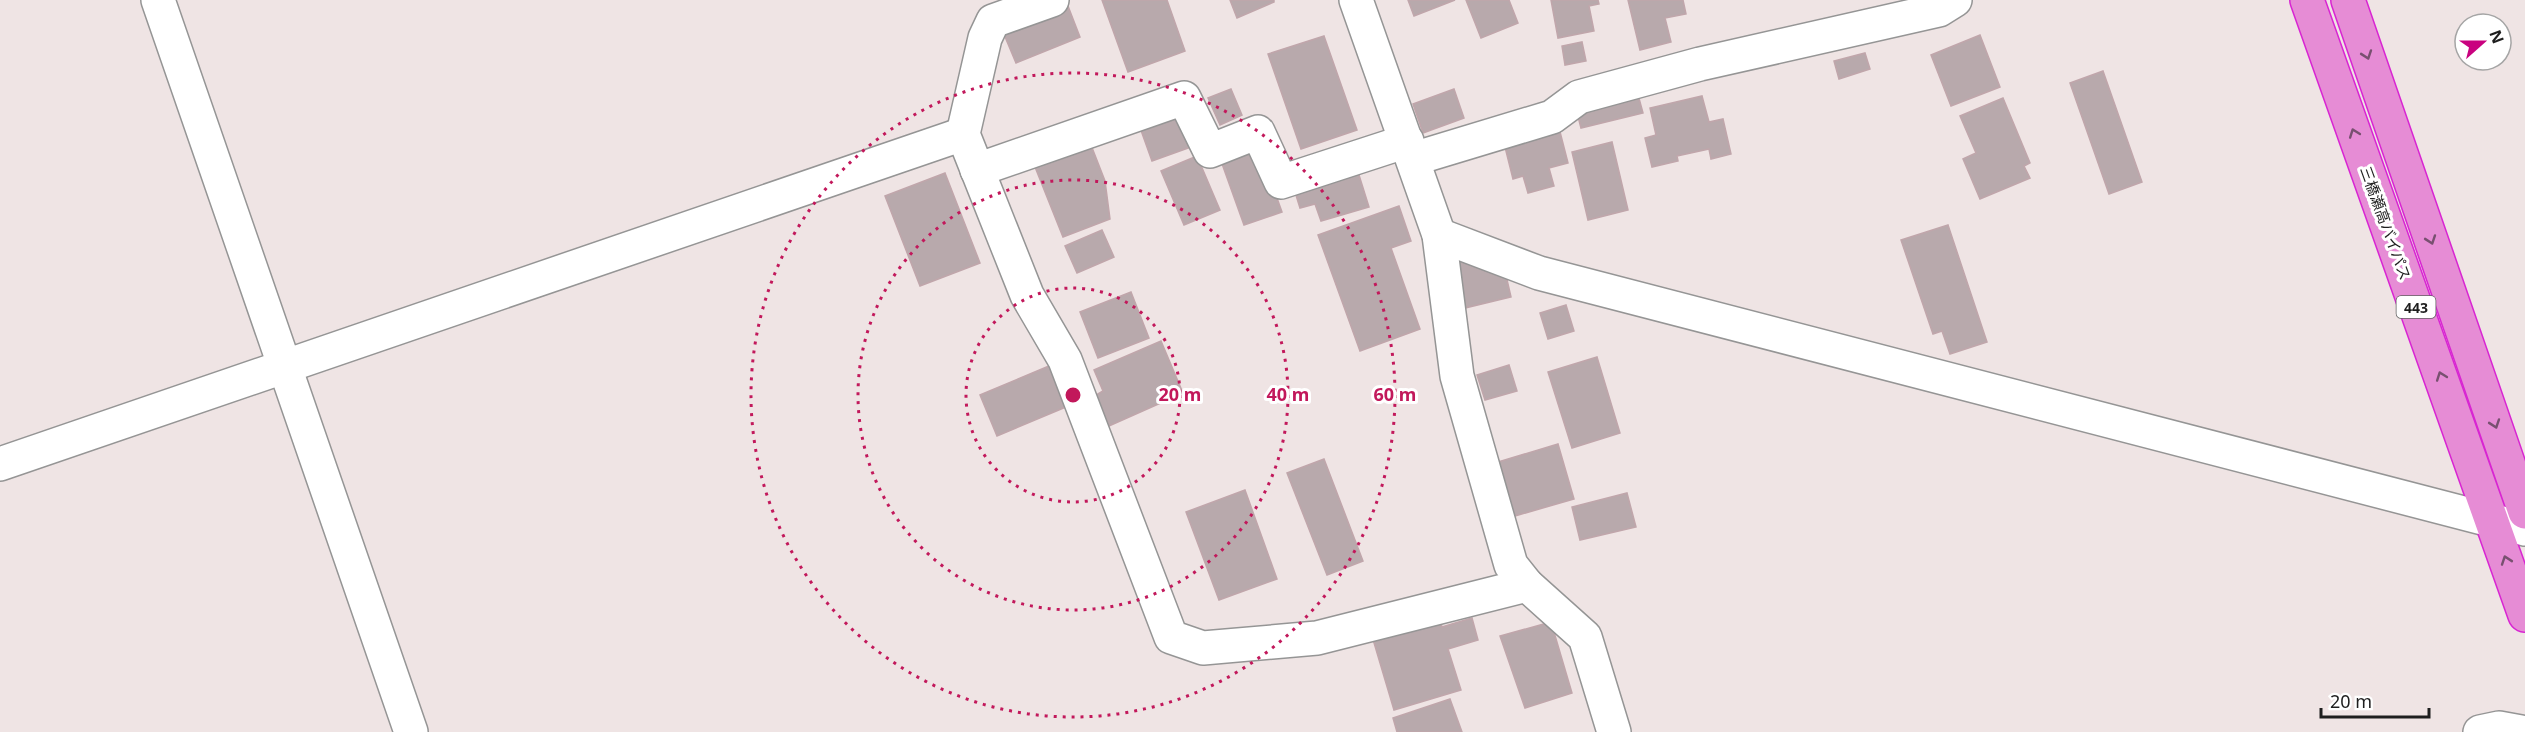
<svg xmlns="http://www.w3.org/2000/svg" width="2525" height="732" viewBox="0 0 2525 732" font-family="'Noto Sans','Noto Sans JP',sans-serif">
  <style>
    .building { fill: #b8a9ac; stroke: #c0a6ab; stroke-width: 1.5 }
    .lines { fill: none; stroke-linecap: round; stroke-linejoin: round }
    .minor-casing { stroke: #959595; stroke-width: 36 }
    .highway-casing { stroke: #d825d2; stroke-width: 36 }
    .minor { stroke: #fff; stroke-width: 33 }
    .highway { stroke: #e68cd5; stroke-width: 33 }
    .oneway { stroke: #785070 }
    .ring { fill: none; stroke: #c2185b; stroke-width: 3; stroke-dasharray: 3 6 }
    .labels { text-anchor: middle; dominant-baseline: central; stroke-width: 6; stroke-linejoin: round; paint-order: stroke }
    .shield { fill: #fff; stroke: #626262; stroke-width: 1.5 }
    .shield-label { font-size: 14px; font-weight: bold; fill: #1e1e1e }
    .street-label { font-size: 15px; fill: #1e1e1e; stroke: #fff }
    .centre { fill: #c2185b; stroke: #fff; stroke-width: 3 }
    .ring-label { font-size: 18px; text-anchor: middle; font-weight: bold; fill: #c2185b; stroke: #fff; stroke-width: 6; stroke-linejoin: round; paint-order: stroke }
  </style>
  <rect width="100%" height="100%" fill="#efe4e4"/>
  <!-- building -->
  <g class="building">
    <path d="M1102 0H1167L1185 51 1128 72Z"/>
    <path d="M1230 0H1274V2L1237 18Z"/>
    <path d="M1408 0H1455L1414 16Z"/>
    <path d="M1466 0H1509L1518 23 1481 38Z"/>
    <path d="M1551 0H1598L1599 4 1589 6 1594 31 1558 38Z"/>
    <path d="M1628 0H1683L1686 14 1665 18 1671 42 1640 50Z"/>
    <path d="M1068 6 1080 37 1016 63 1003 32Z"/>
    <path d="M1980 35 2000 87 1951 106 1931 55Z"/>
    <path d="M1324 36 1357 130 1301 149 1268 54Z"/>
    <path d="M1582 42 1586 61 1565 65 1562 46Z"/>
    <path d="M1865 53 1870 69 1839 79 1834 61Z"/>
    <path d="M2103 71 2142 182 2109 194 2070 83Z"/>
    <path d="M1231 89 1242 115 1220 125 1208 98Z"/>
    <path d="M1454 89 1464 118 1423 133 1413 104Z"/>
    <path d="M1637 91 1643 113 1581 128 1575 105Z"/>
    <path d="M1702 96 1709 122 1723 119 1731 154 1711 159 1709 149 1677 156 1678 161 1652 167 1645 138 1656 135 1650 108Z"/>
    <path d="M2003 98 2030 163 2024 166 2030 178 1980 199 1963 159 1976 153 1960 116Z"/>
    <path d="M1187 104 1202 143 1152 161 1138 122Z"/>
    <path d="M1558 124 1568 163 1549 168 1554 186 1528 193 1523 176 1513 179 1503 139Z"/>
    <path d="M1254 134 1282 212 1244 225 1216 147Z"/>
    <path d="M1612 142 1628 210 1588 220 1572 152Z"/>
    <path d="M1091 145 1105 181 1110 219 1063 237 1035 167Z"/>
    <path d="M1197 156 1220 210 1184 225 1161 171Z"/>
    <path d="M1354 159 1369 207 1321 221 1315 204 1300 208 1291 179Z"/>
    <path d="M945 173 980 263 920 286 885 196Z"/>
    <path d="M1399 206 1411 241 1391 248 1420 329 1360 351 1318 235Z"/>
    <path d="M1948 225 1987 342 1950 354 1942 331 1933 334 1901 240Z"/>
    <path d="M1102 230 1114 257 1077 273 1065 246Z"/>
    <path d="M1451 252 1505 271 1511 297 1465 308Z"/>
    <path d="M1131 292 1149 338 1098 358 1080 312Z"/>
    <path d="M1566 305 1574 331 1548 339 1540 313Z"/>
    <path d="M1161 341 1183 393 1109 426 1096 395 1103 391 1094 370Z"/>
    <path d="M1597 357 1620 433 1572 448 1548 372Z"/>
    <path d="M1056 363 1073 404 997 436 980 395Z"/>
    <path d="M1509 365 1517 391 1485 400 1477 375Z"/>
    <path d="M1558 444 1574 499 1515 516 1498 462Z"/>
    <path d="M1324 459 1363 561 1327 575 1287 473Z"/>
    <path d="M1245 490 1277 579 1219 600 1186 512Z"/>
    <path d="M1627 493 1636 527 1580 540 1572 507Z"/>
    <path d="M1439 616 1442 627 1472 618 1478 640 1448 649 1461 690 1394 710 1372 636Z"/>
    <path d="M1551 622 1572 693 1525 708 1500 636Z"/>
    <path d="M1450 699 1462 732H1397L1393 718Z"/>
  </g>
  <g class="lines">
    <defs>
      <g id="minor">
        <path d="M158 0 411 732"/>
        <path d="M1052 0 993 21 985 38 963 134 1027 295 1065 360 1171 637 1203 648 1317 638 1527 585"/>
        <path d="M1356 0 1439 235 1457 376 1511 565 1527 585 1585 637 1614 732"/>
        <path d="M1413 159 1552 117 1579 97 1700 64 1939 10 1955 0"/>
        <path d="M977 170 1184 98 1210 151 1258 132 1281 182 1407 141"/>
        <path d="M1439 235 1539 273 2525 529"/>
        <path d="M0 464 963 134"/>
        <path d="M2480 732 2499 728 2521 732"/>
      </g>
      <g id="highway">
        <path d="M2307 0 2525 615"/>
        <path d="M2348 0 2525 512"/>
      </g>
    </defs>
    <!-- minor casing -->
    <use href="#minor" class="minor-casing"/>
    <!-- highway casing -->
    <use href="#highway" class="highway-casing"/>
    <!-- minor -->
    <use href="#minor" class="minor"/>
    <!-- highway -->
    <use href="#highway" class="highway"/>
  </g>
  <!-- one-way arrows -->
  <defs><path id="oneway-chevron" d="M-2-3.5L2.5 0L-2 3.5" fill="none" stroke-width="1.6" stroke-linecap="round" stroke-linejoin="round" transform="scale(1.5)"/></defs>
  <g class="oneway">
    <use href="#oneway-chevron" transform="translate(2367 55) rotate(71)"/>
    <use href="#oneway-chevron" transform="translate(2354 133) rotate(-110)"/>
    <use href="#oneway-chevron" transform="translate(2431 240) rotate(71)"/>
    <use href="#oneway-chevron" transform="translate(2441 376) rotate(-110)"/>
    <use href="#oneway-chevron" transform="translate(2495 424) rotate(71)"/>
    <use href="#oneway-chevron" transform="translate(2506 560) rotate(-109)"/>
  </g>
  <!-- distance rings -->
  <g class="ring">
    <circle cx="1073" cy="395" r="107"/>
    <circle cx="1073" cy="395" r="215"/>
    <circle cx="1073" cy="395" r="322"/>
  </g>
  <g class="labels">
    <!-- shield labels -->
    <rect class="shield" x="2396.5" y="296" width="39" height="22" rx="4.5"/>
    <g class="shield-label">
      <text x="2416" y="307">443</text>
    </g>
    <!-- street labels -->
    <g class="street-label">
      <text transform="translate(2386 223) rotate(70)">三橋瀬高バイパス</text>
    </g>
  </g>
  <circle cx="1073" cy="395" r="9" class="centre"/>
  <g class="ring-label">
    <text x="1180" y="401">20 m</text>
    <text x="1288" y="401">40 m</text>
    <text x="1395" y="401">60 m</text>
  </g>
  <!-- north arrow -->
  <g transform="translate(2483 42) rotate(69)"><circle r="28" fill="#ffffff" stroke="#a5a5a5" stroke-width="1.5"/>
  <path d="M0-4.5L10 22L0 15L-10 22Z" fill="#c9027f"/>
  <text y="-9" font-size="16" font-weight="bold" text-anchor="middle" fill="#1e1e1e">N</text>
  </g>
  <!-- scale -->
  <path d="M2321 708v9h108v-9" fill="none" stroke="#1e1e1e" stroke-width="3"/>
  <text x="2330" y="708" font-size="18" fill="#1e1e1e" stroke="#ffffff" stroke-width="4.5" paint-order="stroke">20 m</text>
</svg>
